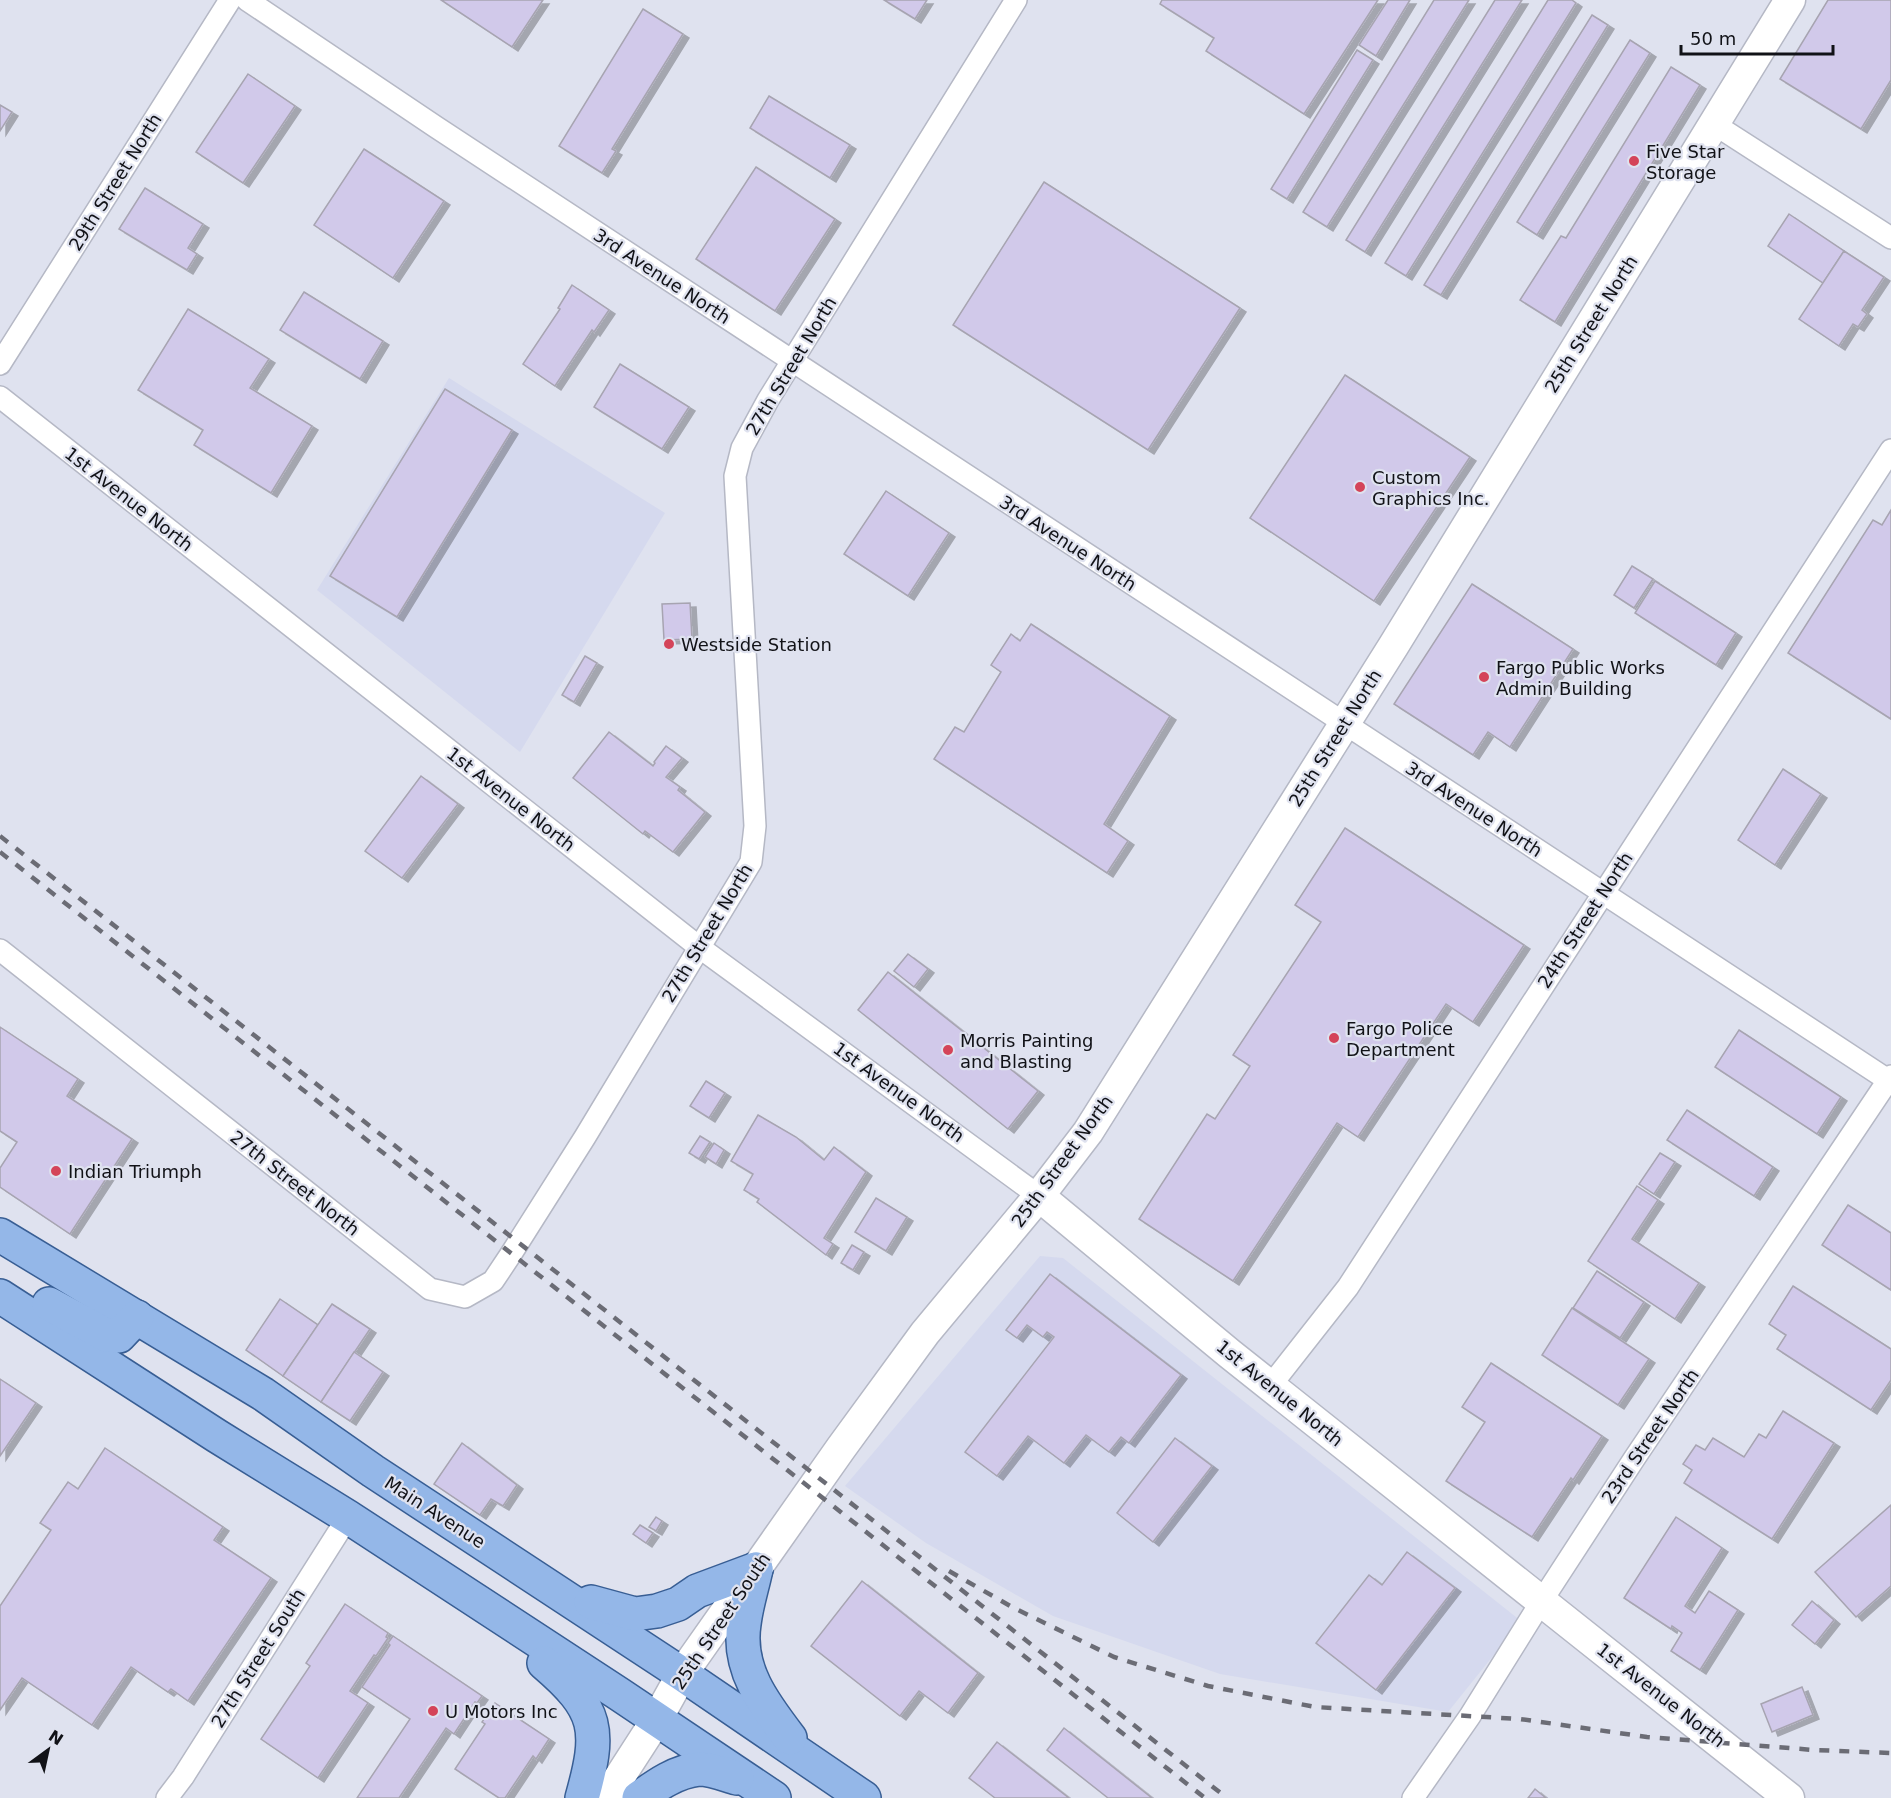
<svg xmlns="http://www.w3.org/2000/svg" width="1891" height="1798" viewBox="0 0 1891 1798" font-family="'DejaVu Sans',sans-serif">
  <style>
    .built { fill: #d5d9ee }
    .building { fill: #d1c9ea; stroke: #a7a4b1; stroke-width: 1.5; filter: url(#shadow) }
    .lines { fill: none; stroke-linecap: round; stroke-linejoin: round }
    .street-casing { stroke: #b5b8c5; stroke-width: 24 }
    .secondary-casing { stroke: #b5b8c5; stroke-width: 33 }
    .primary-casing { stroke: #385e94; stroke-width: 36 }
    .street { stroke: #fff; stroke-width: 21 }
    .secondary { stroke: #fff; stroke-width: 30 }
    .primary { stroke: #94b7e8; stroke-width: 33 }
    .rail { stroke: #6b6c75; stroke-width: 4.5; stroke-dasharray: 10 10; stroke-linecap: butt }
    .poi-dot { fill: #d44459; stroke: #dfe2ef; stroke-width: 2 }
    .labels { text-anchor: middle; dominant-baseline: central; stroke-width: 4.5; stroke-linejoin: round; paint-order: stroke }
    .poi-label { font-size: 18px; fill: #111217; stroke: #dfe2ef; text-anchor: start }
    .street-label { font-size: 18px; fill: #111217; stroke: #dfe2ef }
  </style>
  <defs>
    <filter id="shadow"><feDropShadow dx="6" dy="4" stdDeviation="0" flood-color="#0004"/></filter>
  </defs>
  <rect width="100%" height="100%" fill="#dfe2ef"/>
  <!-- built -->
  <g class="built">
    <path d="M449 378 665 513 520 752 317 590Z"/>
    <path d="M1040 1256 1063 1258 1521 1621 1448 1712 1220 1674 1053 1616 926 1543 845 1486Z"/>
  </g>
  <!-- building -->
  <g class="building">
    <path d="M441 0H543L512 47Z"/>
    <path d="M884 0H927L915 19Z"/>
    <path d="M1162 0H1378L1304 114 1206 51 1214 38 1160 4Z"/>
    <path d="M1388 0H1410L1376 56 1359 45Z"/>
    <path d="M1434 0H1469L1327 227 1303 212Z"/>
    <path d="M1495 0H1522L1365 252 1346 240Z"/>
    <path d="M1548 0H1572L1576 3 1406 276 1385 263Z"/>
    <path d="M1828 0H1891V80L1861 129 1780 79Z"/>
    <path d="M643 9 683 34 612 149 616 151 602 173 559 146Z"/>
    <path d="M1592 15 1608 25 1441 295 1424 285Z"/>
    <path d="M1630 40 1650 53 1537 235 1517 222Z"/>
    <path d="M1357 50 1373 60 1287 199 1271 189Z"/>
    <path d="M1671 67 1700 85 1555 322 1520 300 1561 236 1566 238Z"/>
    <path d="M248 74 295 106 243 183 196 152Z"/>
    <path d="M769 96 850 145 830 178 750 128Z"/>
    <path d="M0 105 12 112 0 131Z"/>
    <path d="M364 149 444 201 393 278 314 225Z"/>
    <path d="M756 167 835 219 775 311 696 259Z"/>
    <path d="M1044 182 1240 308 1148 450 953 325Z"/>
    <path d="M145 188 203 224 188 248 197 254 187 270 119 229Z"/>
    <path d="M1789 214 1844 251 1823 283 1768 246Z"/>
    <path d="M1844 251 1884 277 1862 310 1867 314 1858 327 1853 324 1839 346 1799 319Z"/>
    <path d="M572 285 609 310 594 332 592 330 555 386 523 364 560 309 558 308Z"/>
    <path d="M304 292 383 341 360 379 280 330Z"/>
    <path d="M188 309 269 359 250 388 312 426 271 493 194 445 203 430 138 390Z"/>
    <path d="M620 364 689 407 662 449 594 407Z"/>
    <path d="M1345 375 1470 457 1374 601 1250 518Z"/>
    <path d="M445 389 512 430 397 617 330 576Z"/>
    <path d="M886 491 949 533 908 596 844 554Z"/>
    <path d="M1891 510V719L1788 653 1873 520 1882 525Z"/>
    <path d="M1632 566 1653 579 1634 608 1614 595Z"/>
    <path d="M1655 581 1736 633 1716 665 1635 613Z"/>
    <path d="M1472 584 1573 649 1510 747 1488 732 1473 755 1394 704Z"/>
    <path d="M690 603 692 639 664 640 662 604Z"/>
    <path d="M1031 624 1170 716 1104 824 1128 841 1107 873 934 759 955 727 964 732 1001 672 991 665 1011 634 1020 641Z"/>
    <path d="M585 656 597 663 574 702 562 695Z"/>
    <path d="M609 732 653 766 655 763 654 762 666 746 682 758 666 777 680 787 678 790 705 812 673 852 645 831 643 834 573 778Z"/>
    <path d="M1783 769 1821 794 1775 865 1738 840Z"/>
    <path d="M421 776 458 804 402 878 365 851Z"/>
    <path d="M1345 828 1524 945 1473 1022 1446 1004 1358 1137 1337 1123 1233 1281 1139 1219 1207 1114 1215 1119 1250 1066 1233 1055 1321 922 1295 905Z"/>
    <path d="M908 954 928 969 914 987 894 971Z"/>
    <path d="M888 972 1038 1091 1008 1129 858 1010Z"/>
    <path d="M0 1027 78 1079 67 1096 132 1139 70 1234 0 1187V1168L17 1142 0 1131Z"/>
    <path d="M1739 1030 1841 1097 1817 1134 1715 1067Z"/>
    <path d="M706 1081 725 1093 709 1118 690 1106Z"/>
    <path d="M1687 1110 1773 1167 1754 1196 1667 1140Z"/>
    <path d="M758 1115 796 1137 824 1160 834 1147 866 1172 824 1238 833 1244 826 1255 757 1202 759 1199 744 1190 753 1174 731 1161Z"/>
    <path d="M700 1136 710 1142 699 1159 689 1153Z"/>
    <path d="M714 1143 724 1150 716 1164 705 1157Z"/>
    <path d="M1660 1153 1675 1162 1654 1194 1639 1184Z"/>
    <path d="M1637 1186 1658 1200 1632 1239 1699 1283 1675 1319 1588 1261Z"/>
    <path d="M876 1198 907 1217 886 1251 855 1232Z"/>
    <path d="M1848 1205 1891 1233V1290L1822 1245Z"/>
    <path d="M852 1245 864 1252 853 1270 841 1263Z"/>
    <path d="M1597 1271 1644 1302 1620 1338 1573 1308Z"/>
    <path d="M1050 1274 1181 1375 1129 1443 1121 1437 1109 1452 1086 1435 1064 1463 1028 1436 997 1476 965 1452 1054 1337 1047 1332 1043 1337 1027 1325 1017 1338 1006 1330Z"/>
    <path d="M1793 1286 1891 1349V1380L1871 1410 1777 1349 1786 1335 1769 1324Z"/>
    <path d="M280 1299 318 1325 283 1376 246 1350Z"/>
    <path d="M332 1304 370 1329 321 1402 283 1376Z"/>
    <path d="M1572 1308 1649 1359 1618 1405 1542 1355Z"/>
    <path d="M354 1352 383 1372 350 1421 321 1402Z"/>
    <path d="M1491 1363 1602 1436 1573 1480 1571 1478 1532 1537 1446 1481 1485 1422 1462 1407Z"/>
    <path d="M0 1379 36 1403 0 1456Z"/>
    <path d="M1783 1411 1834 1443 1772 1539 1684 1483 1692 1470 1683 1464 1696 1445 1705 1450 1713 1438 1744 1457 1759 1434 1766 1438Z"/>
    <path d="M1175 1438 1212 1466 1153 1542 1117 1513Z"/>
    <path d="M462 1443 517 1485 503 1506 491 1499 480 1515 434 1484Z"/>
    <path d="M105 1448 223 1527 214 1540 271 1578 188 1701 171 1689 168 1692 131 1667 92 1725 22 1678 0 1710V1606L51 1530 40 1523 68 1482 78 1489Z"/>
    <path d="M1891 1505V1586L1856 1617 1815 1572Z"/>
    <path d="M656 1517 662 1521 656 1531 649 1527Z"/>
    <path d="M1676 1517 1722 1548 1685 1606 1695 1613 1709 1591 1738 1610 1700 1670 1671 1651 1682 1633 1672 1626 1671 1629 1624 1598Z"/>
    <path d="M640 1525 653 1533 646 1543 633 1534Z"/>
    <path d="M1407 1552 1455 1588 1376 1690 1316 1643 1369 1575 1382 1585Z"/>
    <path d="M862 1581 978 1673 948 1713 919 1691 900 1716 811 1646Z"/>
    <path d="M1812 1601 1834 1620 1815 1644 1792 1625Z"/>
    <path d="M345 1604 388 1633 386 1637 388 1638 376 1656 374 1655 350 1691 368 1703 318 1778 261 1739 310 1666 306 1663Z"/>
    <path d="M393 1636 482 1696 477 1703 475 1702 454 1734 446 1728 399 1798H357L410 1719 362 1687 390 1645 388 1643Z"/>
    <path d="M1802 1687 1813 1715 1772 1732 1761 1704Z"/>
    <path d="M495 1703 549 1739 536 1759 533 1756 505 1798H499L455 1769 485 1724 482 1722Z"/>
    <path d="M1064 1728 1152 1798H1108L1047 1750Z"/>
    <path d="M997 1742 1069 1798H995L969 1778Z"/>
    <path d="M1535 1789 1546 1798H1528Z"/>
  </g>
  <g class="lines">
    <defs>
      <g id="street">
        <path d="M247 0 436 127 1891 1082"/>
        <path d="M1714 124 1891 238"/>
        <path d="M0 364 230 0"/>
        <path d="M0 397 699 947 1039 1196"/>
        <path d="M0 950 430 1289 465 1297 493 1281 511 1254 585 1137 751 862 755 826 735 476 742 448 768 400 1016 0"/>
        <path d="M1271 1385 1348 1287 1891 450"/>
        <path d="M167 1798 183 1777 348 1517"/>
        <path d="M1413 1798 1470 1716 1541 1602 1634 1459 1891 1076"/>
      </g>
      <g id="secondary">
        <path d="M1039 1196 1230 1354 1789 1798"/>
        <path d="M606 1798 657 1719 682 1674 841 1448 925 1333 1039 1196 1088 1132 1394 645 1790 0"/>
      </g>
      <g id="primary">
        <path d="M0 1235 263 1394 373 1471 682 1674 864 1798"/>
        <path d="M0 1296 217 1436 348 1517 619 1694 774 1798"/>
        <path d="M49 1304 106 1335 119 1336 137 1317"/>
        <path d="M756 1569C752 1588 746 1606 744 1624 737 1669 764 1704 790 1738"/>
        <path d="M591 1602 635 1614 657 1611 678 1604 697 1591 756 1569"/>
        <path d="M544 1663C599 1710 601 1730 582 1798"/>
        <path d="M639 1798C657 1785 677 1771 699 1769 711 1769 726 1775 737 1778"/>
      </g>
    </defs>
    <!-- street casing -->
    <use href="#street" class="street-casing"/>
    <!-- secondary casing -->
    <use href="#secondary" class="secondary-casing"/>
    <!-- primary casing -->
    <use href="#primary" class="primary-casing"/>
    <!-- street -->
    <use href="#street" class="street"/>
    <!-- secondary -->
    <use href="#secondary" class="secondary"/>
    <!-- primary -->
    <use href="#primary" class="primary"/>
    <!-- rail -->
    <g class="rail">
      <path d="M0 836 1227 1798"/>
      <path d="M0 852 1205 1798"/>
      <path d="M949 1571 1012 1607 1114 1657 1208 1686 1315 1707 1520 1719 1647 1737 1814 1750 1891 1753"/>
    </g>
  </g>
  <!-- markers -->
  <g class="poi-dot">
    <circle cx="1634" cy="161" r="6"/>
    <circle cx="1360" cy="487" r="6"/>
    <circle cx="669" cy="644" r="6"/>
    <circle cx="1484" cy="677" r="6"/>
    <circle cx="1334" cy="1038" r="6"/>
    <circle cx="948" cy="1050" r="6"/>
    <circle cx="56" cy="1171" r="6"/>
    <circle cx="433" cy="1711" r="6"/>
  </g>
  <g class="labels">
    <!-- poi labels -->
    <g class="poi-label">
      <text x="1646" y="151">Five Star<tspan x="1646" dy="21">Storage</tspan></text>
      <text x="1372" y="477">Custom<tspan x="1372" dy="21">Graphics Inc.</tspan></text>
      <text x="681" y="644">Westside Station</text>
      <text x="1496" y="667">Fargo Public Works<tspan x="1496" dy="21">Admin Building</tspan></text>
      <text x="1346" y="1028">Fargo Police<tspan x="1346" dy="21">Department</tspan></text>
      <text x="960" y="1040">Morris Painting<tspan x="960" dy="21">and Blasting</tspan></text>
      <text x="68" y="1171">Indian Triumph</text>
      <text x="445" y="1711">U Motors Inc</text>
    </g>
    <!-- street labels -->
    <g class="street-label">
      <text transform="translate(115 182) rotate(-58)">29th Street North</text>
      <text transform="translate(662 276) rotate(33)">3rd Avenue North</text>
      <text transform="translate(1591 324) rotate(-58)">25th Street North</text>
      <text transform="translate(791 366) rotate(-59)">27th Street North</text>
      <text transform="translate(129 499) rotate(38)">1st Avenue North</text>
      <text transform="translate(1068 543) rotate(33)">3rd Avenue North</text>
      <text transform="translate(1335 738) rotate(-58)">25th Street North</text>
      <text transform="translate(511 799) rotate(38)">1st Avenue North</text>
      <text transform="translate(1474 809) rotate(33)">3rd Avenue North</text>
      <text transform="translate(1585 920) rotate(-57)">24th Street North</text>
      <text transform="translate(707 933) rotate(-59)">27th Street North</text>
      <text transform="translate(899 1092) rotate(36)">1st Avenue North</text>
      <text transform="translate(1062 1161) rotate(-54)">25th Street North</text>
      <text transform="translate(295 1183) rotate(38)">27th Street North</text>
      <text transform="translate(1280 1393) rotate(39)">1st Avenue North</text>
      <text transform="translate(1650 1436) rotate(-56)">23rd Street North</text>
      <text transform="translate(435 1512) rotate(33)">Main Avenue</text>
      <text transform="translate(721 1621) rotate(-56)">25th Street South</text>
      <text transform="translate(258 1658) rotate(-58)">27th Street South</text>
      <text transform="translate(1661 1695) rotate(38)">1st Avenue North</text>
    </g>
  </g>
  <!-- north arrow -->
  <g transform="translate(48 1750) rotate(33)" stroke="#dfe2ef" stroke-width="4.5" paint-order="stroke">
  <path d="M0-4.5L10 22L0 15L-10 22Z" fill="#111217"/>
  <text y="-9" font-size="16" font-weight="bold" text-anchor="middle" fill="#111217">N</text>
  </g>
  <!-- scale -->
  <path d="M1681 45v9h152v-9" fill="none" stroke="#111217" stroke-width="3"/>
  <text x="1690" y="45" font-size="18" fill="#111217" stroke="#dfe2ef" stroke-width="4.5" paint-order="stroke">50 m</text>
</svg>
